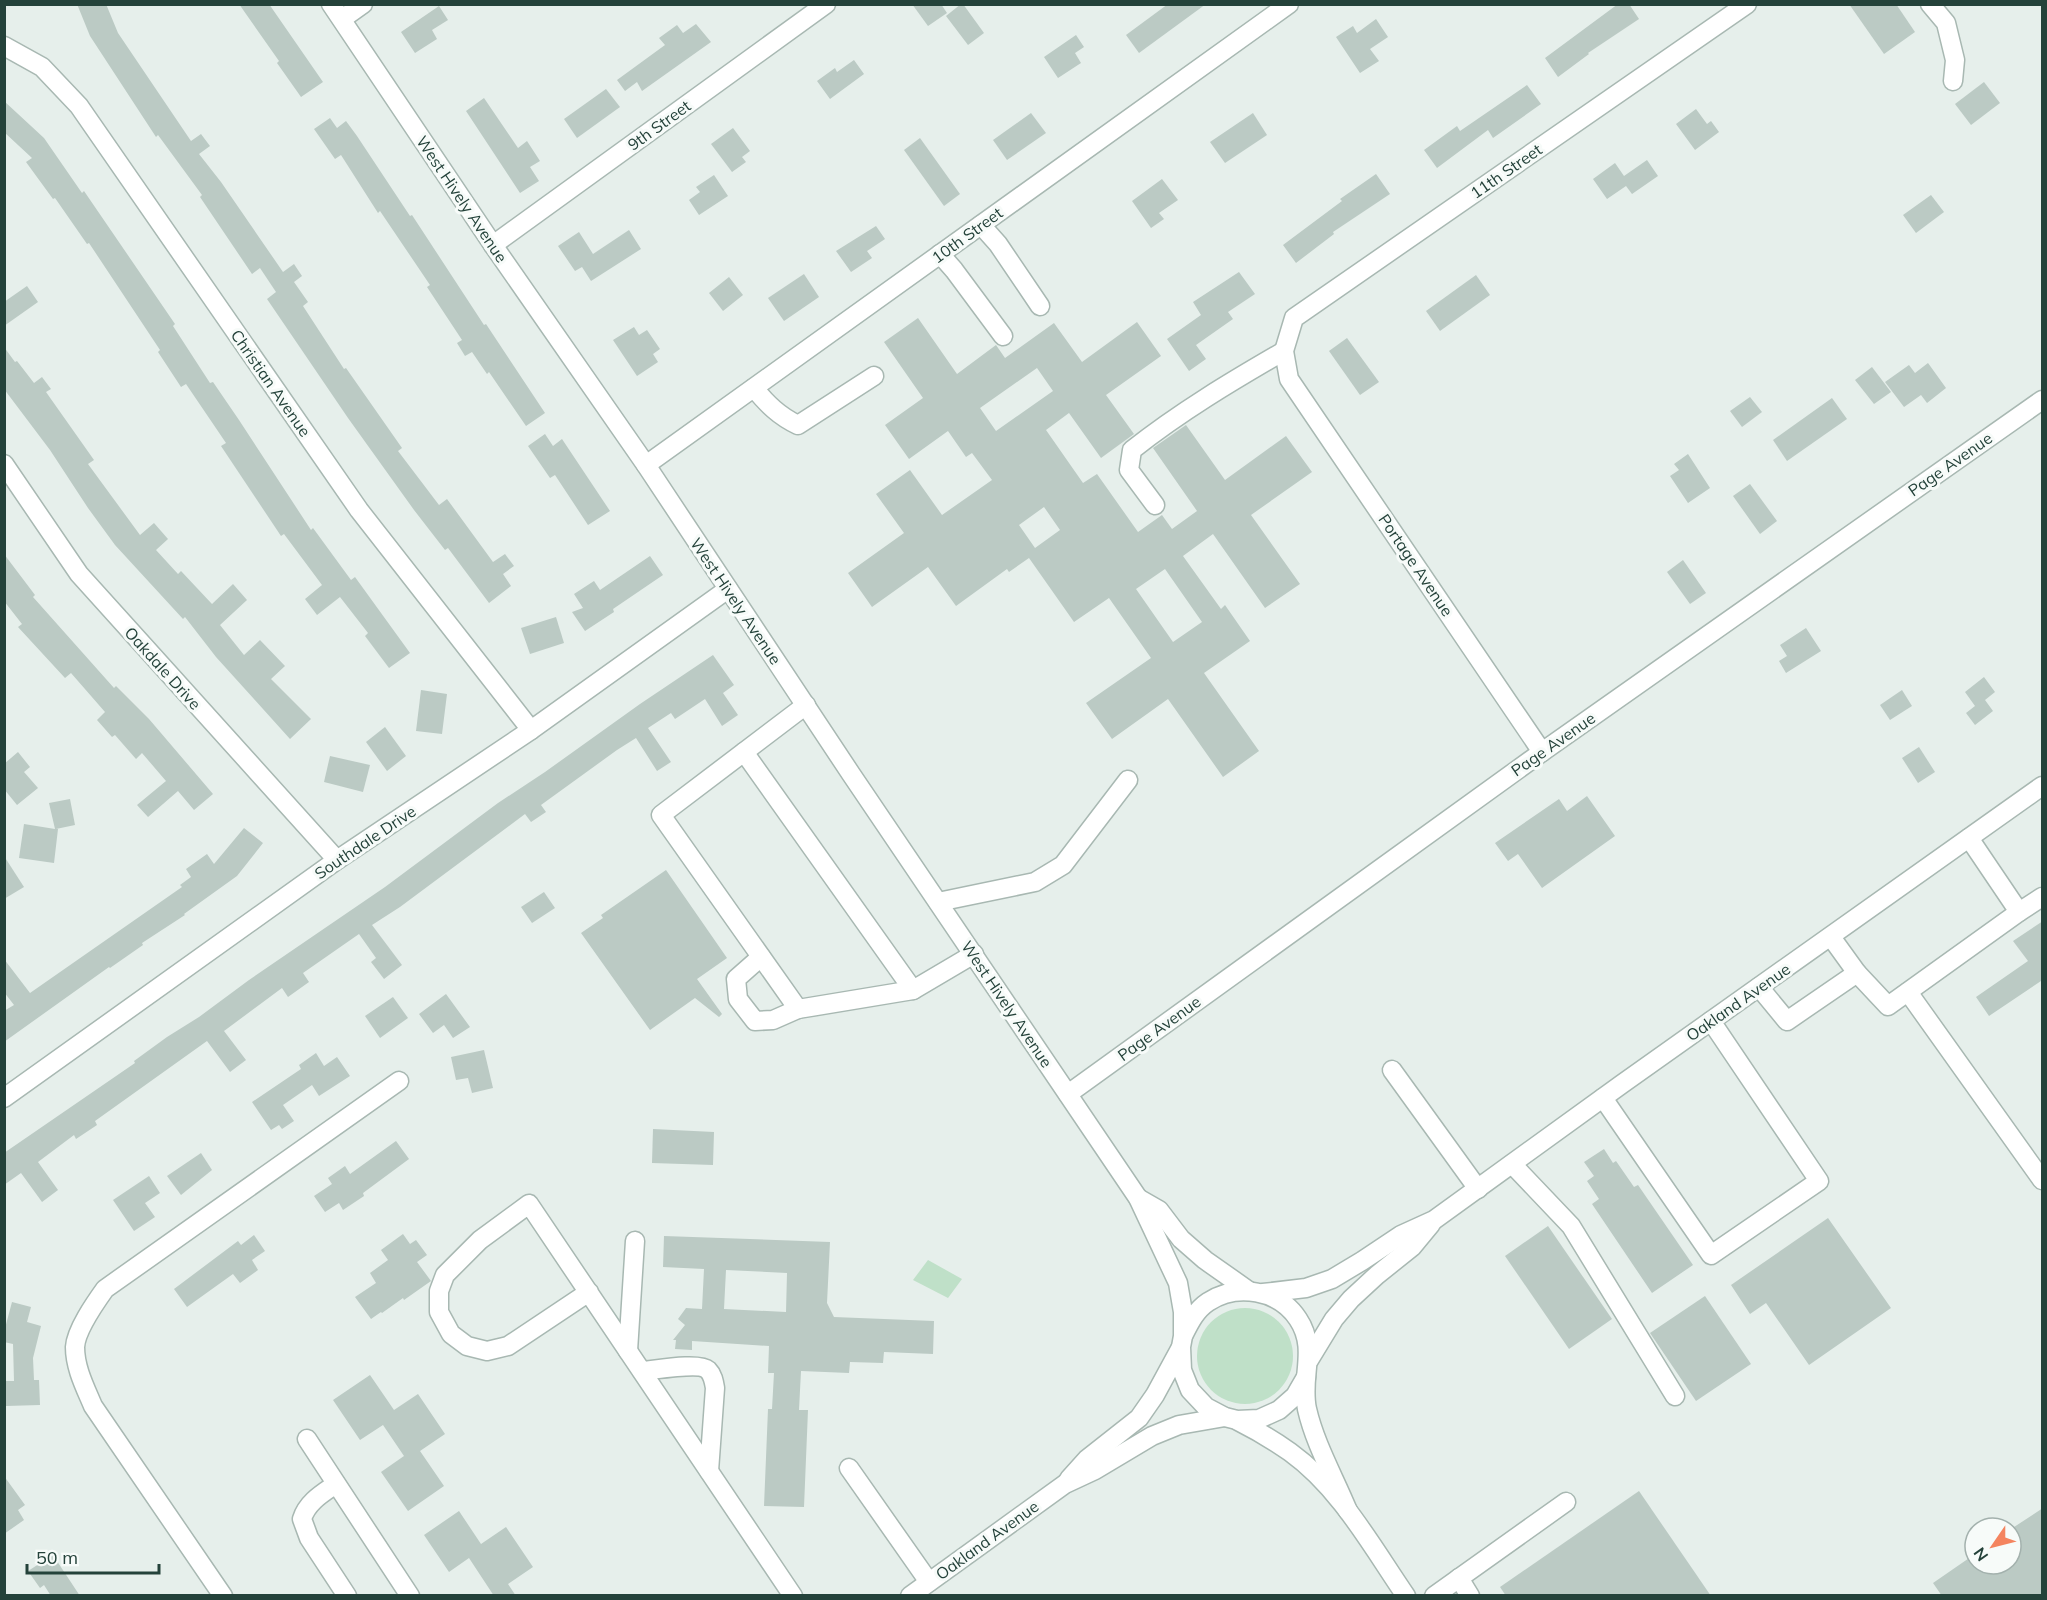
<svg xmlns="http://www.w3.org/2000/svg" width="2047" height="1600" viewBox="0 0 2047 1600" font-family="Mulish,sans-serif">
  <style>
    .green { fill: #bfe0c8 }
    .building { fill: #bbcac4; fill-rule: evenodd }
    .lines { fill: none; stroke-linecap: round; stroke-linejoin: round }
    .minor-casing { stroke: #a8b8b2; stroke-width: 21 }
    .minor { stroke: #fff; stroke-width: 18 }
    .labels { text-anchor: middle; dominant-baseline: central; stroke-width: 6; stroke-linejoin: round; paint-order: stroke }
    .street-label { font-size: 16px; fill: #24423a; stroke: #f7fbf9 }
  </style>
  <rect width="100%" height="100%" fill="#e6efeb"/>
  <!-- green -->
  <g class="green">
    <path d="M928 1260 962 1279 948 1298 913 1280Z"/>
    <circle cx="1245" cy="1356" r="48"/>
  </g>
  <!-- building -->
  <g class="building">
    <path d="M77 4H106L118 33 191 141 201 134 210 146 199 154 221 182 283 272 294 264 302 276 294 282 308 302 303 306 344 369 346 368 402 448 398 451 439 505 447 499 493 562 505 554 514 566 503 574 511 586 489 603 448 548 445 550 414 510 348 418 267 299 276 292 260 268 252 274 200 197 202 195 158 135 156 137 90 36Z"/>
    <path d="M239 4H269L323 82 301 97 277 63 279 61Z"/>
    <path d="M912 4H941L947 13 928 26Z"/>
    <path d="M961 4H963L984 33 968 45 946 16Z"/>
    <path d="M1168 4H1206L1139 53 1126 35Z"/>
    <path d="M1618 4H1629L1639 19 1588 53 1589 54 1558 77 1545 58Z"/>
    <path d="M1849 4H1896L1915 32 1884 54Z"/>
    <path d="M439 6 448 20 432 30 437 39 415 53 401 32Z"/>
    <path d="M1376 19 1388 37 1370 49 1379 61 1360 73 1336 37 1353 26 1357 33Z"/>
    <path d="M696 24 711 42 642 91 637 82 625 91 617 80 665 45 659 38 677 25 683 33Z"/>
    <path d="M1076 35 1084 47 1075 53 1081 63 1058 78 1044 57Z"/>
    <path d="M854 60 864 74 830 99 817 81 835 68 837 72Z"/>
    <path d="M1984 82 2000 103 1971 125 1955 104Z"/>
    <path d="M1527 85 1541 104 1493 138 1488 130 1437 168 1424 150 1457 126 1460 131Z"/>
    <path d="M606 89 620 107 577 138 564 119Z"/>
    <path d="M484 98 518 148 527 141 540 161 530 167 539 181 520 193 466 111Z"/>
    <path d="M4 101 44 138 82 193 84 191 175 324 173 326 210 383 213 382 239 420 311 530 313 528 351 580 355 577 410 653 389 668 365 636 368 633 340 597 317 615 305 599 322 585 284 534 281 536 221 446 226 443 186 384 181 387 158 352 160 350 89 243 87 244 55 198 53 199 26 162 32 158 4 132Z"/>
    <path d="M1696 109 1707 124 1711 121 1719 132 1695 150 1676 124Z"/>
    <path d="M1031 113 1046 133 1007 160 993 140Z"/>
    <path d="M1253 113 1267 135 1225 163 1210 142Z"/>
    <path d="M330 118 337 128 346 121 357 136 410 216 412 215 484 325 486 324 545 413 526 426 489 372 487 374 472 352 465 356 457 343 462 340 427 287 430 285 380 211 378 213 341 155 335 159 314 129Z"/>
    <path d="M733 128 750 151 742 157 746 162 732 172 711 144Z"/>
    <path d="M920 138 960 194 944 206 904 150Z"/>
    <path d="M1647 160 1658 176 1632 194 1626 186 1607 199 1593 179 1615 163 1624 176Z"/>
    <path d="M1376 174 1390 194 1333 232 1334 234 1296 263 1283 245 1342 201 1340 199Z"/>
    <path d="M714 175 728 196 699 215 689 200 700 192 696 187Z"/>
    <path d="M1162 179 1178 200 1159 213 1164 219 1151 228 1132 201Z"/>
    <path d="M1931 195 1944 212 1916 233 1903 215Z"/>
    <path d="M876 226 885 239 867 251 872 258 851 272 836 251Z"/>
    <path d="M629 230 641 249 591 281 582 267 575 271 558 246 579 232 593 254Z"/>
    <path d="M1239 272 1255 294 1228 312 1233 319 1196 345 1206 359 1189 371 1167 339 1201 315 1193 302Z"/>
    <path d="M804 274 819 297 784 321 768 298Z"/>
    <path d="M1476 275 1490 295 1440 331 1426 311Z"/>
    <path d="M729 277 743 295 723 311 709 293Z"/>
    <path d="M27 286 38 302 4 326V302Z"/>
    <path d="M918 318 957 374 996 345 1005 358 1054 323 1082 362 1137 322 1161 356 1106 395 1134 434 1101 458 1069 413 1046 430 1083 483 1097 474 1138 532 1162 515 1172 529 1197 511 1153 448 1186 425 1225 480 1286 436 1312 472 1251 515 1300 584 1265 608 1213 534 1183 556 1221 609 1225 605 1250 641 1204 673 1259 751 1223 777 1168 699 1112 739 1086 703 1151 658 1109 598 1074 622 1029 558 1009 572 1007 569 956 606 928 567 872 607 848 573 904 533 876 494 910 470 942 515 992 480 972 453 966 457 948 431 909 459 885 425 923 398 884 342ZM1037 368 1053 391 996 431 980 408ZM1044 507 1060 530 1035 548 1019 525ZM1165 569 1202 622 1173 642 1136 589Z"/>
    <path d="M634 327 639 335 647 330 660 349 653 354 658 362 637 376 613 340Z"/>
    <path d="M1347 338 1379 382 1360 395 1329 351Z"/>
    <path d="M4 347 15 362 17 361 34 383 42 377 51 389 46 392 94 460 88 464 140 535 154 523 168 539 156 550 178 574 181 571 212 604 233 584 247 600 220 625 244 655 260 640 285 666 271 679 311 719 290 739 216 657 185 617 183 619 115 545 88 508 50 450 4 389Z"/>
    <path d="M1928 363 1946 388 1927 403 1921 395 1904 407 1885 382 1909 365 1915 373Z"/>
    <path d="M1872 367 1891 392 1874 404 1855 380Z"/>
    <path d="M1750 397 1762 412 1742 427 1730 411Z"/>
    <path d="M1832 398 1847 419 1787 461 1773 440Z"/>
    <path d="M545 434 553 446 562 439 610 511 588 525 555 475 550 478 528 446Z"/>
    <path d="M1688 454 1710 488 1688 503 1670 476 1679 470 1674 464Z"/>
    <path d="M1750 484 1777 521 1760 534 1733 496Z"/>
    <path d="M4 554 35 595 33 597 114 688 116 686 149 719 213 794 194 810 178 791 148 817 137 805 166 781 142 753 136 759 115 735 112 737 97 720 105 712 71 673 65 678 18 627 22 624 4 601Z"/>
    <path d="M650 556 663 575 613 609 614 612 585 631 572 612 583 608 574 594 594 581 600 590Z"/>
    <path d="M1683 560 1706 593 1690 604 1667 572Z"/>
    <path d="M556 617 564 643 530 654 521 628Z"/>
    <path d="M1806 628 1821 651 1786 673 1779 661 1787 656 1780 645Z"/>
    <path d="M713 655 734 685 723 693 738 715 722 726 705 699 675 719 671 713 648 728 671 762 657 771 636 738 617 750 541 805 546 812 531 822 525 814 400 907 372 925 402 965 384 979 371 962 376 958 359 934 303 973 309 982 288 997 282 988 224 1031 246 1060 230 1072 207 1041 95 1121 97 1125 76 1139 74 1135 38 1162 58 1190 42 1202 21 1173 4 1185V1153L135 1063 134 1061 167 1037 199 1017 249 980 385 887 498 803 545 772 640 704Z"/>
    <path d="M1984 677 1995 692 1985 700 1993 711 1975 725 1966 713 1975 706 1965 692Z"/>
    <path d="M421 690 447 694 442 734 416 731Z"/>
    <path d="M1902 690 1912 706 1890 720 1880 705Z"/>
    <path d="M385 727 406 756 387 771 366 742Z"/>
    <path d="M1919 747 1935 772 1918 783 1902 758Z"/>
    <path d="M18 752 30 767 24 772 38 788 17 805 4 789V764Z"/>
    <path d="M330 756 370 765 363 792 324 782Z"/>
    <path d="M1587 796 1615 836 1542 888 1518 854 1508 861 1495 843 1559 799 1567 811Z"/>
    <path d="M70 799 75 825 56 829H58L54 863 19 858 24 824 55 829 49 803Z"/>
    <path d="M244 828 263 843 237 876 184 914 185 915 142 943 143 945 110 968 109 967 4 1042V1011L14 1005 4 992V959L30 993 182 887 180 885 191 877 186 869 207 854 214 864Z"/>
    <path d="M4 856 24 887 4 899Z"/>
    <path d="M666 870 727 958 697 979 722 1014 719 1017 695 998 650 1030 581 933 603 918 601 915Z"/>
    <path d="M544 892 555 908 532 923 521 907Z"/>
    <path d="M2043 921V983L2041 981 1989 1016 1976 997 2028 961 2013 941Z"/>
    <path d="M446 994 470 1027 453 1038 444 1025 433 1033 419 1014Z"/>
    <path d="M393 997 408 1018 380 1038 365 1016Z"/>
    <path d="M484 1050 493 1088 472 1093 468 1078 456 1080 451 1057Z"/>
    <path d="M316 1053 324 1066 337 1057 350 1076 319 1096 312 1085 283 1105 294 1121 282 1129 279 1125 271 1130 252 1102 301 1069 299 1065Z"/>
    <path d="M653 1129 714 1132 713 1165 652 1163Z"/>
    <path d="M396 1141 409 1159 363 1193 364 1196 343 1210 339 1203 325 1212 314 1196 332 1184 328 1178 345 1166 350 1174Z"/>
    <path d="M1604 1149 1613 1163 1616 1161 1634 1187 1638 1185 1693 1265 1652 1293 1592 1204 1599 1199 1587 1181 1594 1176 1584 1162Z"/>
    <path d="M201 1153 212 1170 181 1195 167 1176Z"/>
    <path d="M149 1176 160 1193 145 1203 155 1217 134 1231 113 1200Z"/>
    <path d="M1828 1218 1891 1308 1809 1365 1766 1303 1750 1314 1731 1285Z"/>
    <path d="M1548 1226 1612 1319 1569 1349 1505 1256Z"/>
    <path d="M403 1234 410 1244 416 1240 427 1255 417 1262 431 1281 404 1300 403 1298 382 1313 381 1312 371 1319 355 1297 376 1283 370 1273 388 1260 381 1250Z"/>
    <path d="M254 1235 265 1251 252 1260 258 1270 240 1283 233 1274 187 1307 174 1289 238 1241 241 1245Z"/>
    <path d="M664 1236 830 1242 827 1303 834 1317 934 1321 933 1354 884 1352 883 1363 850 1362 849 1373 801 1371 799 1410H808L804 1507 764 1506 768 1409H772L774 1373H768L769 1346 692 1341V1350L675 1349 676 1340H673L685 1325 678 1319 686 1308 702 1309 704 1269 663 1267ZM726 1270 787 1273 786 1312 724 1309Z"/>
    <path d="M1705 1296 1751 1364 1696 1401 1650 1333Z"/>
    <path d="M12 1302 31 1307 27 1322 41 1326 33 1358 34 1380H39L40 1405 6 1406 5 1381H14L13 1344 4 1342V1332Z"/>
    <path d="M370 1375 394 1410 418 1394 445 1434 420 1451 444 1486 408 1511 381 1472 404 1456 383 1425 360 1440 333 1400Z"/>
    <path d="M4 1476 25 1505 18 1510 24 1520 4 1534Z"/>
    <path d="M1639 1491 1711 1596H1506L1500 1587Z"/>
    <path d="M2043 1508V1596H1942L1933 1583 1975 1554V1564H2011V1529Z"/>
    <path d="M459 1511 481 1544 506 1527 533 1567 508 1584 516 1596H494L469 1558 449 1572 424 1535Z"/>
    <path d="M53 1555 80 1596H51L44 1585 40 1588 28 1571Z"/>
  </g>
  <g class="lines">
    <defs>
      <g id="minor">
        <path d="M331 4 493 245 646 465 851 774 1138 1198 1178 1283 1183 1312V1336L1181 1347 1182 1370 1190 1390 1206 1407 1225 1417 1237 1420 1259 1419 1279 1410 1295 1396 1306 1377"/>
        <path d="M1930 4 1946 23 1955 60 1953 81"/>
        <path d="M342 19 363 4"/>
        <path d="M4 46 42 67 79 106 359 510 531 730"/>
        <path d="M981 225 998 244 1040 306"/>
        <path d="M493 245 826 4"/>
        <path d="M940 254 954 270 1003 336"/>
        <path d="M754 388C767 404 779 416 798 425L874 376"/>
        <path d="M4 464 79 574 337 860"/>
        <path d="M646 465 1289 4"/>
        <path d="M1155 505 1129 470 1132 450C1180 412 1232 381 1284 351"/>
        <path d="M806 705 661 815 798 1009 913 990 974 954"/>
        <path d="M744 752 913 990"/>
        <path d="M1542 752 1289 379 1284 351 1294 318 1747 4"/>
        <path d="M938 902 1035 882 1063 865 1128 780"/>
        <path d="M2019 912 2042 897"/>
        <path d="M761 957 736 979 738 999 755 1021 773 1020 798 1009"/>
        <path d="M1857 973 1888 1006 2019 912 1969 838"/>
        <path d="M1759 987 1787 1021 1857 973 1831 937"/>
        <path d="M1908 992 2042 1180"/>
        <path d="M1392 1070 1478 1189"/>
        <path d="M1068 1094 1542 752 2042 400"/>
        <path d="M4 1098 337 860 531 730 728 589"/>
        <path d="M1603 1098 1711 1255 1819 1181 1711 1021"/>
        <path d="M1512 1164 1571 1226 1675 1396"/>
        <path d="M1138 1198 1159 1210 1181 1239 1205 1260 1249 1291"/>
        <path d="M589 1292 508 1346 487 1351 467 1346 451 1334 439 1312V1291L445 1275 480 1240 529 1204 793 1596"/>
        <path d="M1263 1293 1306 1288 1332 1279 1362 1261 1401 1235 1434 1220 1622 1084 2042 786"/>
        <path d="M1184 1334C1190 1322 1196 1310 1208 1302 1237 1283 1279 1290 1298 1319 1318 1349 1300 1377 1307 1409 1315 1444 1334 1477 1348 1511"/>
        <path d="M628 1351 635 1241"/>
        <path d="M1309 1360 1334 1319 1351 1299 1377 1275 1412 1247 1431 1224"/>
        <path d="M642 1371C655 1370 699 1362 708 1370 713 1375 714 1382 715 1388L709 1471"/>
        <path d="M1238 1421C1256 1430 1273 1440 1290 1452 1340 1488 1371 1545 1406 1596"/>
        <path d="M307 1439 410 1596"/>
        <path d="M849 1468 929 1582"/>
        <path d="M1069 1479 1087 1459 1139 1418 1155 1395 1180 1349"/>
        <path d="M336 1484C323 1493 307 1502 302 1519L309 1538 347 1596"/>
        <path d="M1459 1578 1470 1596"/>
        <path d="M223 1596 93 1406C85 1387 75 1368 75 1347 76 1330 95 1303 105 1289L399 1081"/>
        <path d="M910 1596 1065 1484 1095 1470 1152 1436 1179 1425 1225 1417"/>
        <path d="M1434 1596 1566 1502"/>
      </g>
    </defs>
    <!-- minor casing -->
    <use href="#minor" class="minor-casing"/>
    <!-- minor -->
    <use href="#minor" class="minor"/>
  </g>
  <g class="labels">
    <!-- street labels -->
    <g class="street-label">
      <text transform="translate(659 125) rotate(-36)">9th Street</text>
      <text transform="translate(1506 171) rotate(-35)">11th Street</text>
      <text transform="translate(462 199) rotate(56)">West Hively Avenue</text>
      <text transform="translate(967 235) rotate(-36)">10th Street</text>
      <text transform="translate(271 383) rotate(55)">Christian Avenue</text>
      <text transform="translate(1950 464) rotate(-35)">Page Avenue</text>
      <text transform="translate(1416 565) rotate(56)">Portage Avenue</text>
      <text transform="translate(736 601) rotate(56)">West Hively Avenue</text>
      <text transform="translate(163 668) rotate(48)">Oakdale Drive</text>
      <text transform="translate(1553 744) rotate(-35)">Page Avenue</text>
      <text transform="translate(365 842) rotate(-34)">Southdale Drive</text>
      <text transform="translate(1738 1002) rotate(-35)">Oakland Avenue</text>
      <text transform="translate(1007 1004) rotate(56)">West Hively Avenue</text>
      <text transform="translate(1159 1028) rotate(-36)">Page Avenue</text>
      <text transform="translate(987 1540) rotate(-36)">Oakland Avenue</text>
    </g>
  </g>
  <!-- border -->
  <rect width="2047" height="1600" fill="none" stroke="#24423a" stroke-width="12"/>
  <!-- north arrow -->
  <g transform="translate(1993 1546) rotate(235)"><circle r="28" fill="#f7fbf9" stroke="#a3b1ad" stroke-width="1.5"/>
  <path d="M0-4.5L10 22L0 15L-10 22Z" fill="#f4845f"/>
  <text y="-9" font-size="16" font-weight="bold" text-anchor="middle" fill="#24423a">N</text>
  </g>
  <!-- scale -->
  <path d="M27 1564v9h132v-9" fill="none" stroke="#24423a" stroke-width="3"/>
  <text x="36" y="1564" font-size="18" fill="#24423a" stroke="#f7fbf9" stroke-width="4.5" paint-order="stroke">50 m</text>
</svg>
